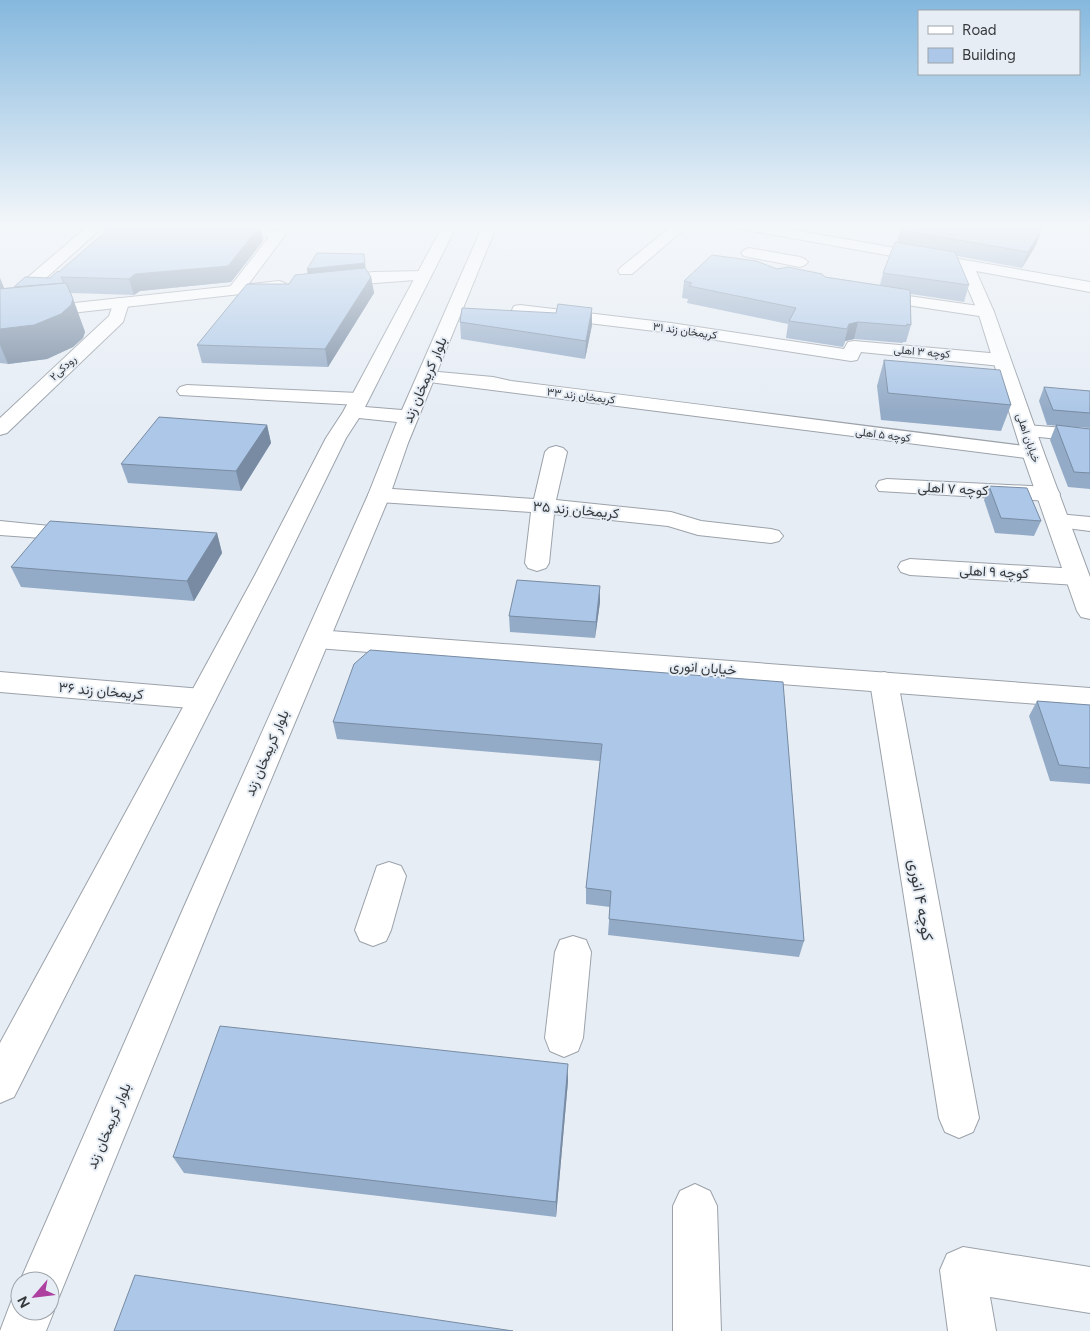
<svg xmlns="http://www.w3.org/2000/svg" width="1090" height="1331" viewBox="0 0 1090 1331" font-family="Figtree,Vazirmatn,sans-serif">
  <style>
    .lines { fill: none; stroke-linecap: round; stroke-linejoin: round }
    .minor-casing { stroke: #9ca2aa; stroke-width: 2 }
    .tertiary-casing { stroke: #9ca2aa; stroke-width: 2 }
    .primary-casing { stroke: #9ca2aa; stroke-width: 2 }
    .minor { fill: #fff; fill-rule: evenodd }
    .tertiary { fill: #fff; fill-rule: evenodd }
    .primary { fill: #fff; fill-rule: evenodd }
    .wall { fill: #94abc7 }
    .shaded-wall { fill: #788ba2 }
    .building { fill: #acc7e7; stroke: #788ba2 }
    .labels { text-anchor: middle; dominant-baseline: central; stroke-width: 4; stroke-linejoin: round; paint-order: stroke }
    .far-street-label { font-size: 11px; fill: #373a3d; stroke: #e6edf5 }
    .street-label { font-size: 14px; fill: #373a3d; stroke: #e6edf5 }
    .near-street-label { font-size: 16px; fill: #373a3d; stroke: #e6edf5 }
  </style>
  <rect width="100%" height="100%" fill="#e6edf5"/>
  <g class="lines">
    <defs>
      <g id="minor">
        <path d="M89 225H105L6 314 0 315V301Z"/>
        <path d="M254 225H268L267 228 284 231 286 234 241 294H229L227 291 229 288 269 237 253 234 251 231Z"/>
        <path d="M673 225H689L632 274H620L618 271 620 268Z"/>
        <path d="M749 248 800 257 805 259 808 262 805 265 800 267 744 256 741 253 744 250Z"/>
        <path d="M873 291 986 307 992 308 994 312 992 316 986 317 867 299 865 296 867 293Z"/>
        <path d="M121 298 127 299 129 303 123 322 7 433 0 435V418L109 316 115 299Z"/>
        <path d="M520 305 671 323 844 349 848 342 854 341 1001 354 1008 356 1010 360 1008 364 1001 366 861 352 857 360 851 361 671 333 514 314 512 310 514 306Z"/>
        <path d="M428 371 493 377 511 381C685 402 859 426 1033 447L1040 449 1044 453 1040 457 1033 459 421 381 419 377 421 373Z"/>
        <path d="M187 385 358 393 365 395 368 399 365 403 358 405 180 395 177 391 180 387Z"/>
        <path d="M1026 425 1090 430V442L1019 435 1016 431 1019 427Z"/>
        <path d="M556 446 563 448 567 452 556 500 671 512 701 521 771 529 779 531 783 536 779 541 771 543 698 535 668 526 554 514 549 563 546 568 537 571 528 568 525 563 531 512 379 502 371 500 368 495 371 490 379 488 534 499 545 452 549 448Z"/>
        <path d="M887 479 1049 487 1057 489 1060 494 1057 499 1049 501 879 491 876 486 879 481Z"/>
        <path d="M1058 514 1090 517V531L1050 526 1046 521 1050 516Z"/>
        <path d="M0 521 50 526 54 531 50 536 42 538 0 535Z"/>
        <path d="M910 559 1077 569 1086 571 1089 577 1086 583 1077 585 910 575 901 572 898 567 901 562Z"/>
        <path d="M0 672 202 689 212 692 216 699 212 706 202 709 0 692Z"/>
        <path d="M884 672 894 675 898 682 979 1118 973 1132 959 1138 945 1132 939 1118 870 682 874 675Z"/>
        <path d="M389 862 401 866 406 876 391 930 386 941 373 946 360 941 355 930 377 866Z"/>
        <path d="M573 936 586 940 591 952 583 1038 578 1051 564 1057 550 1051 545 1038 555 952 560 940Z"/>
        <path d="M695 1184 710 1191 717 1206 721 1331H673V1206L680 1191Z"/>
        <path d="M963 1247 1090 1267V1313L990 1297 996 1331H948L940 1270 947 1254Z"/>
      </g>
      <g id="tertiary">
        <path d="M734 225H765L1090 282V292L976 271 994 312 1044 453 1090 577V619L1081 617 1077 611 1022 453 978 312 959 268 741 229 736 228Z"/>
        <path d="M423 271 429 273 431 276 429 279 335 286 329 284 327 281 329 278 335 276 374 272Z"/>
        <path d="M279 281 285 283 287 286 285 289 0 321V311Z"/>
        <path d="M317 630 1090 688V708L317 648 308 645 304 639 308 633Z"/>
      </g>
      <path id="primary" d="M443 225H457L365 407 402 410 483 225H497L408 443 390 495 217 909 59 1297 50 1301 54 1311 46 1331H0L14 1294 20 1292V1311H50V1281H20L183 909 368 495 397 422 359 418 346 438 279 575 14 1097 0 1103V1043L255 575 326 438 343 412Z"/>
    </defs>
    <!-- minor casing -->
    <use href="#minor" class="minor-casing"/>
    <!-- tertiary casing -->
    <use href="#tertiary" class="tertiary-casing"/>
    <!-- primary casing -->
    <use href="#primary" class="primary-casing"/>
    <!-- minor -->
    <use href="#minor" class="minor"/>
    <!-- tertiary -->
    <use href="#tertiary" class="tertiary"/>
    <!-- primary -->
    <use href="#primary" class="primary"/>
  </g>
  <!-- wall -->
  <g class="wall">
    <path d="M260 226 263 241 231 282 140 291 134 295 71 293 85 332 83 338 73 347 47 359 8 364 0 363V278L4 288 14 287 50 278 59 272Z"/>
    <path d="M900 230 1036 245 1022 268 957 256 969 285 964 302 911 294V325L906 342H903V343L854 339 845 341 843 347 786 338 788 324 687 303 688 299 682 298 684 281 777 269 825 277 880 285 883 273 897 242Z"/>
    <path d="M364 254 365 268 371 277 374 293 328 367 202 363 197 345 289 284 308 274 307 269Z"/>
    <path d="M592 308V325L585 359 461 339 460 322 556 313Z"/>
    <path d="M884 360 1011 405 1001 431 881 420 877 386Z"/>
    <path d="M1044 387 1090 391V428L1047 425 1039 401Z"/>
    <path d="M267 425 271 443 241 491 128 483 121 464Z"/>
    <path d="M1056 425 1090 429V489L1068 487 1050 440Z"/>
    <path d="M989 486 1041 521 1034 536 995 533 984 500Z"/>
    <path d="M217 533 222 553 194 601 21 587 11 567Z"/>
    <path d="M600 602 595 638 510 632 509 616Z"/>
    <path d="M783 682 804 941 799 957 608 935 610 907 586 904V888L600 761 337 739 333 722Z"/>
    <path d="M1037 701 1090 705V784L1050 781 1029 716Z"/>
    <path d="M568 1081 556 1217 184 1173 173 1157Z"/>
  </g>
  <!-- shaded-wall -->
  <g class="shaded-wall">
    <path d="M260 226 263 241 231 282 140 291 134 295 129 279 135 274Z"/>
    <path d="M1042 229 1036 245 1022 268 1028 252Z"/>
    <path d="M365 263 366 271 308 277 307 269Z"/>
    <path d="M371 277 374 293 328 367 325 349Z"/>
    <path d="M0 278 6 293 0 299Z"/>
    <path d="M73 299 85 332 83 338 73 347 47 359 8 364 0 345V329Z"/>
    <path d="M592 308V325L585 359 586 341Z"/>
    <path d="M858 322 854 339 845 341 843 347 849 324Z"/>
    <path d="M267 425 271 443 241 491 236 471Z"/>
    <path d="M217 533 222 553 194 601 187 581Z"/>
    <path d="M600 586V602L595 638 596 622Z"/>
    <path d="M568 1064V1081L556 1217V1202Z"/>
  </g>
  <!-- building -->
  <g class="building">
    <path d="M113 225H231L260 226 228 266 135 274 129 279 61 277 64 283 14 287 25 277 50 278 58 271 59 272Z"/>
    <path d="M902 225H927L940 227 942 225H1018L1042 229 1028 252 900 230Z"/>
    <path d="M895 242 955 252 969 285 883 273Z"/>
    <path d="M317 253 364 254 365 263 307 269Z"/>
    <path d="M712 255 756 261 777 269 788 267 822 274 825 277 910 290 911 325 907 324V326L858 322 849 324 847 329 789 321 796 308 689 286 692 283 684 281Z"/>
    <path d="M365 268 371 277 325 349 197 345 247 284H289L295 275Z"/>
    <path d="M66 283 73 299 71 305 61 314 34 325 0 329V289Z"/>
    <path d="M558 304 592 308 586 341 460 322 462 308 556 313Z"/>
    <path d="M884 360 1000 370 1011 405 888 393Z"/>
    <path d="M1044 387 1090 391V413L1053 410Z"/>
    <path d="M159 417 267 425 236 471 121 464Z"/>
    <path d="M1056 425 1090 429V473L1074 472Z"/>
    <path d="M989 486 1027 488 1041 521 1001 518Z"/>
    <path d="M50 521 217 533 187 581 11 567Z"/>
    <path d="M517 580 600 586 596 622 509 616Z"/>
    <path d="M370 650 783 682 804 941 609 919 611 891 586 888 602 744 333 722 354 664Z"/>
    <path d="M1037 701 1090 705V768L1059 765Z"/>
    <path d="M220 1026 568 1064 556 1202 173 1157Z"/>
    <path d="M135 1275 513 1331H114Z"/>
  </g>
  <!-- sky -->
  <linearGradient id="sky" x2="0" y2="1"><stop stop-color="#85b8de"/><stop offset="0.55" stop-color="#f4f7fa"/><stop offset="1" stop-color="#f4f7fa" stop-opacity="0"/></linearGradient>
  <rect width="1090" height="411" fill="url(#sky)"/>
  <g class="labels">
    <!-- far-street labels -->
    <g class="far-street-label">
      <text transform="translate(685 331) rotate(8)">کریمخان زند ۳۱</text>
      <text transform="translate(922 352) rotate(5)">کوچه ۳ اهلی</text>
      <text transform="translate(63 368) rotate(-43)">رودکی۲</text>
      <text transform="translate(581 396) rotate(7)">کریمخان زند ۳۳</text>
      <text transform="translate(883 435) rotate(7)">کوچه ۵ اهلی</text>
      <text transform="translate(1028 438) rotate(71)">خیابان اهلی</text>
    </g>
    <!-- street labels -->
    <g class="street-label">
      <text transform="translate(425 380) rotate(-67)">بلوار کریمخان زند</text>
      <text transform="translate(953 489) rotate(3)">کوچه ۷ اهلی</text>
      <text transform="translate(576 510) rotate(5)">کریمخان زند ۳۵</text>
      <text transform="translate(994 572) rotate(3)">کوچه ۹ اهلی</text>
      <text transform="translate(703 668) rotate(4)">خیابان انوری</text>
      <text transform="translate(101 691) rotate(5)">کریمخان زند ۳۶</text>
      <text transform="translate(267 753) rotate(-67)">بلوار کریمخان زند</text>
      <text transform="translate(109 1126) rotate(-67)">بلوار کریمخان زند</text>
    </g>
    <!-- near-street labels -->
    <g class="near-street-label">
      <text transform="translate(921 900) rotate(80)">کوچه ۴ انوری</text>
    </g>
  </g>
  <!-- legend -->
  <rect x="918" y="10" width="162" height="65" fill="#e6edf5" stroke="#a0a5ab"/>
  <rect x="928" y="26" width="25" height="8" fill="#ffffff" stroke="#a0a5ab"/>
  <text x="962" y="35" font-size="15" fill="#373a3d">Road</text>
  <rect x="928" y="48" width="25" height="15" fill="#acc7e7" stroke="#a0a5ab"/>
  <text x="962" y="60" font-size="15" fill="#373a3d">Building</text>
  <!-- north arrow -->
  <g transform="translate(35 1296) rotate(242)"><circle r="24" fill="#e6edf5" stroke="#a0a5ab"/>
  <path d="M0-4L9 19L0 12L-9 19Z" fill="#ae41a0"/>
  <text y="-8" font-size="14" font-weight="bold" text-anchor="middle" fill="#373a3d">N</text>
  </g>
</svg>
